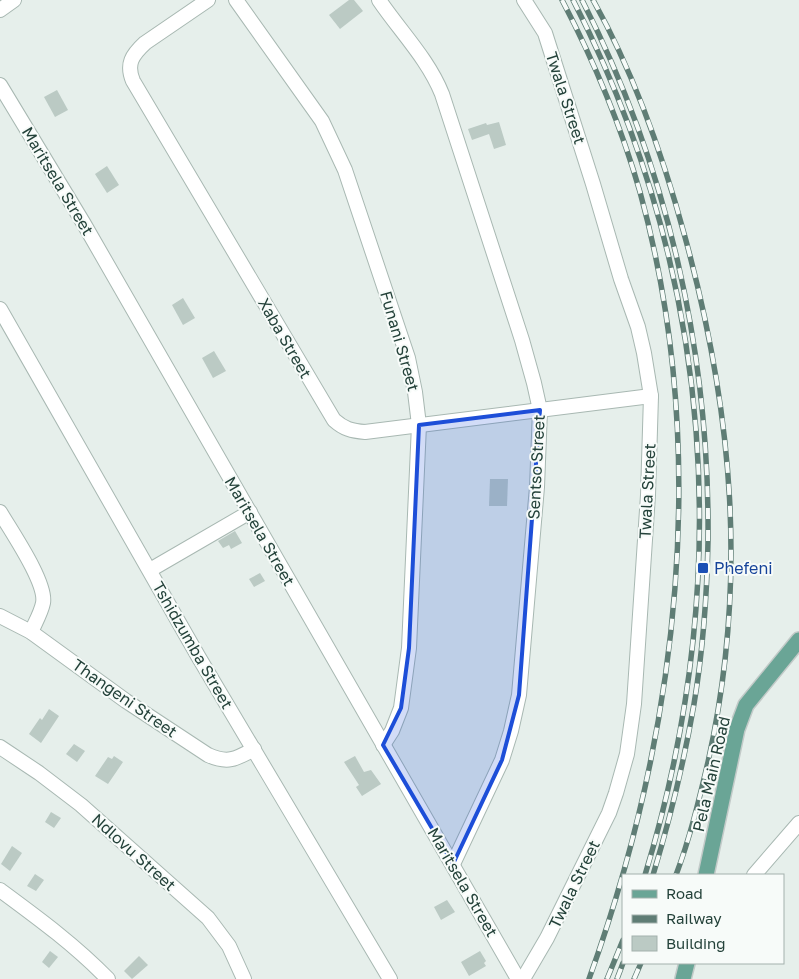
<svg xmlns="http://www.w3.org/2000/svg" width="799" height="979" viewBox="0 0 799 979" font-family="'Golos Text',sans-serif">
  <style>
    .building { fill: #bbcac4 }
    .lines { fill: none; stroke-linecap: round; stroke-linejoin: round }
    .minor-casing { stroke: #a8b8b2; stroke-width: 16 }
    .major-casing { stroke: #c2cac8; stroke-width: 18 }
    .minor { stroke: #fff; stroke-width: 14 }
    .major { stroke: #6aa596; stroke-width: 15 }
    .rail-casing { stroke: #5f7d75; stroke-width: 5.5 }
    .rail { stroke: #f7fbf9; stroke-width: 4; stroke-dasharray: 11; stroke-linecap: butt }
    .marked { fill: #1d4ed8; fill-opacity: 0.2; stroke: #1d4ed8; stroke-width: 4; stroke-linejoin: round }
    .transit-dot { fill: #1a4fb4; stroke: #f7fbf9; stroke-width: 2 }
    .labels { text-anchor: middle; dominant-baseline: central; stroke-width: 4; stroke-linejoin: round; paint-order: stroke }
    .street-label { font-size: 16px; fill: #24423a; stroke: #f7fbf9 }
    .transit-label { font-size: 16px; fill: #164399; stroke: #f7fbf9; text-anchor: start }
  </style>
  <rect width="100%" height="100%" fill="#e6efeb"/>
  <!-- building -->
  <g class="building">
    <path d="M349 0H354L363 11 340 29 329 15Z"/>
    <path d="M57 90 68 110 55 117 44 97Z"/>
    <path d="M499 122 506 145 494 149 489 134 472 140 468 129 486 123 487 125Z"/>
    <path d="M107 166 119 185 107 193 95 174Z"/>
    <path d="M183 298 195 318 183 325 172 305Z"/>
    <path d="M214 351 226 371 213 378 202 358Z"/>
    <path d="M490 479H508L507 506H489Z"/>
    <path d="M235 531 242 543 231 549 229 545 223 548 218 541Z"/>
    <path d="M260 573 265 581 254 587 249 579Z"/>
    <path d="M49 709 59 716 41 743 29 734 40 718 42 720Z"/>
    <path d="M74 744 85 751 77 762 66 754Z"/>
    <path d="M114 756 123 762 108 784 95 776 108 757 112 759Z"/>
    <path d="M355 756 364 772 371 770 381 784 362 796 356 787 359 785 344 762Z"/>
    <path d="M51 812 61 818 54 828 45 822Z"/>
    <path d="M12 846 22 853 10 871 1 864Z"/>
    <path d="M35 874 44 880 36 891 27 886Z"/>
    <path d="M447 900 455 912 441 920 434 907Z"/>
    <path d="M50 951 58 957 49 968 42 962Z"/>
    <path d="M480 951 486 961 484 963 486 966 469 976 461 962Z"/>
    <path d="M139 956 148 965 132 979 124 971Z"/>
  </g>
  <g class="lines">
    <defs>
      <g id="minor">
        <path d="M208 0 145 43C132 55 126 64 133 81L334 420C344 429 352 431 365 432L651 396"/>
        <path d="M236 0 322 121 345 170 408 358 415 392 419 425 409 648 401 708 392 731 383 745"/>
        <path d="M379 0C400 31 428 59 442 94L522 340 534 383 540 410 537 487 519 695 511 731 502 760 453 864"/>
        <path d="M0 10 14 0"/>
        <path d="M0 85 84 224 518 979"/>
        <path d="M0 309 198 656 390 979"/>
        <path d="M0 512C11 531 47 583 43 603 41 613 35 623 31 632"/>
        <path d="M150 570 250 512"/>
        <path d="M0 616 31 632 126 701 208 755C228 764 236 759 254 749"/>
        <path d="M0 747 39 773 81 805 208 918 229 946 244 979"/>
        <path d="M754 875 799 823"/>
        <path d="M0 890C38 918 75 945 108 979"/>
        <path d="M523 979 547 938 609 813 616 793 627 754 634 704 648 495 651 396 644 353 638 327 621 279 593 184 545 33 524 0"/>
      </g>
      <g id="major">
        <path d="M706 875 737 729 746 705 799 640"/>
        <path d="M683 979 687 963"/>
      </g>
    </defs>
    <!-- minor casing -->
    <use href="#minor" class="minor-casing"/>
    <!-- major casing -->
    <use href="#major" class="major-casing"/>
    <!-- minor -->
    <use href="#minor" class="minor"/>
    <!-- major -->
    <use href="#major" class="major"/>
    <defs>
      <g id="rail">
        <path d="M562 0C594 61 621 126 640 192 711 450 679 730 589 979"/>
        <path d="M573 0C715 276 735 579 645 875"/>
        <path d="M582 0C668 168 710 353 708 541 707 595 703 650 694 704 684 762 670 819 653 875"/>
        <path d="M593 0C634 73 663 156 685 237 733 413 748 582 708 762 699 800 690 838 676 875"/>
        <path d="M607 979 623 940"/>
        <path d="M617 979 623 963"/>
        <path d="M634 979 641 963"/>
      </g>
    </defs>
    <!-- rail casing -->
    <use href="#rail" class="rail-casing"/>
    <!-- rail -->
    <use href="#rail" class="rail"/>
  </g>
  <!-- marked area -->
  <path class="marked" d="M540 410 519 695 502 760 453 864 383 745 401 708 409 648 419 425Z"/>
  <!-- markers -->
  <rect class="transit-dot" x="697" y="562" width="12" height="12" rx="2.5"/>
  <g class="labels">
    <!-- street labels -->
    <g class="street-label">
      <text transform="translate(566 98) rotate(72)">Twala Street</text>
      <text transform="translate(58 181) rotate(59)">Maritsela Street</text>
      <text transform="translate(285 338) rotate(60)">Xaba Street</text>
      <text transform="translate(400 341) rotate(74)">Funani Street</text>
      <text transform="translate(536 467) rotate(-87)">Sentso Street</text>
      <text transform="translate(647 491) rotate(-87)">Twala Street</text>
      <text transform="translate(260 531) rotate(60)">Maritsela Street</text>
      <text transform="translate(193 645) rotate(60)">Tshidzumba Street</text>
      <text transform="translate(125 698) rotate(35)">Thangeni Street</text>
      <text transform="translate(711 774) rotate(-77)">Pela Main Road</text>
      <text transform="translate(134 852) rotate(42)">Ndlovu Street</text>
      <text transform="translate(463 882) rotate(60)">Maritsela Street</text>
      <text transform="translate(574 884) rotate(-64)">Twala Street</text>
    </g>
    <!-- transit labels -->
    <g class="transit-label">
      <text x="714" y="568">Phefeni</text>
    </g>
  </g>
  <!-- legend -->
  <rect x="622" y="874" width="162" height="90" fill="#f7fbf9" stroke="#a3b1ad"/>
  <rect x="632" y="890" width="25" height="8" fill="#6aa596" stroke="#a3b1ad"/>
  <text x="666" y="899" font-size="15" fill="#24423a">Road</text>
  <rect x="632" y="915" width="25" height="8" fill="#5f7d75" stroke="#a3b1ad"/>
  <text x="666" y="924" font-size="15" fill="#24423a">Railway</text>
  <rect x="632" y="936" width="25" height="15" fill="#bbcac4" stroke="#a3b1ad"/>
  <text x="666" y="949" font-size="15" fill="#24423a">Building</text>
</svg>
